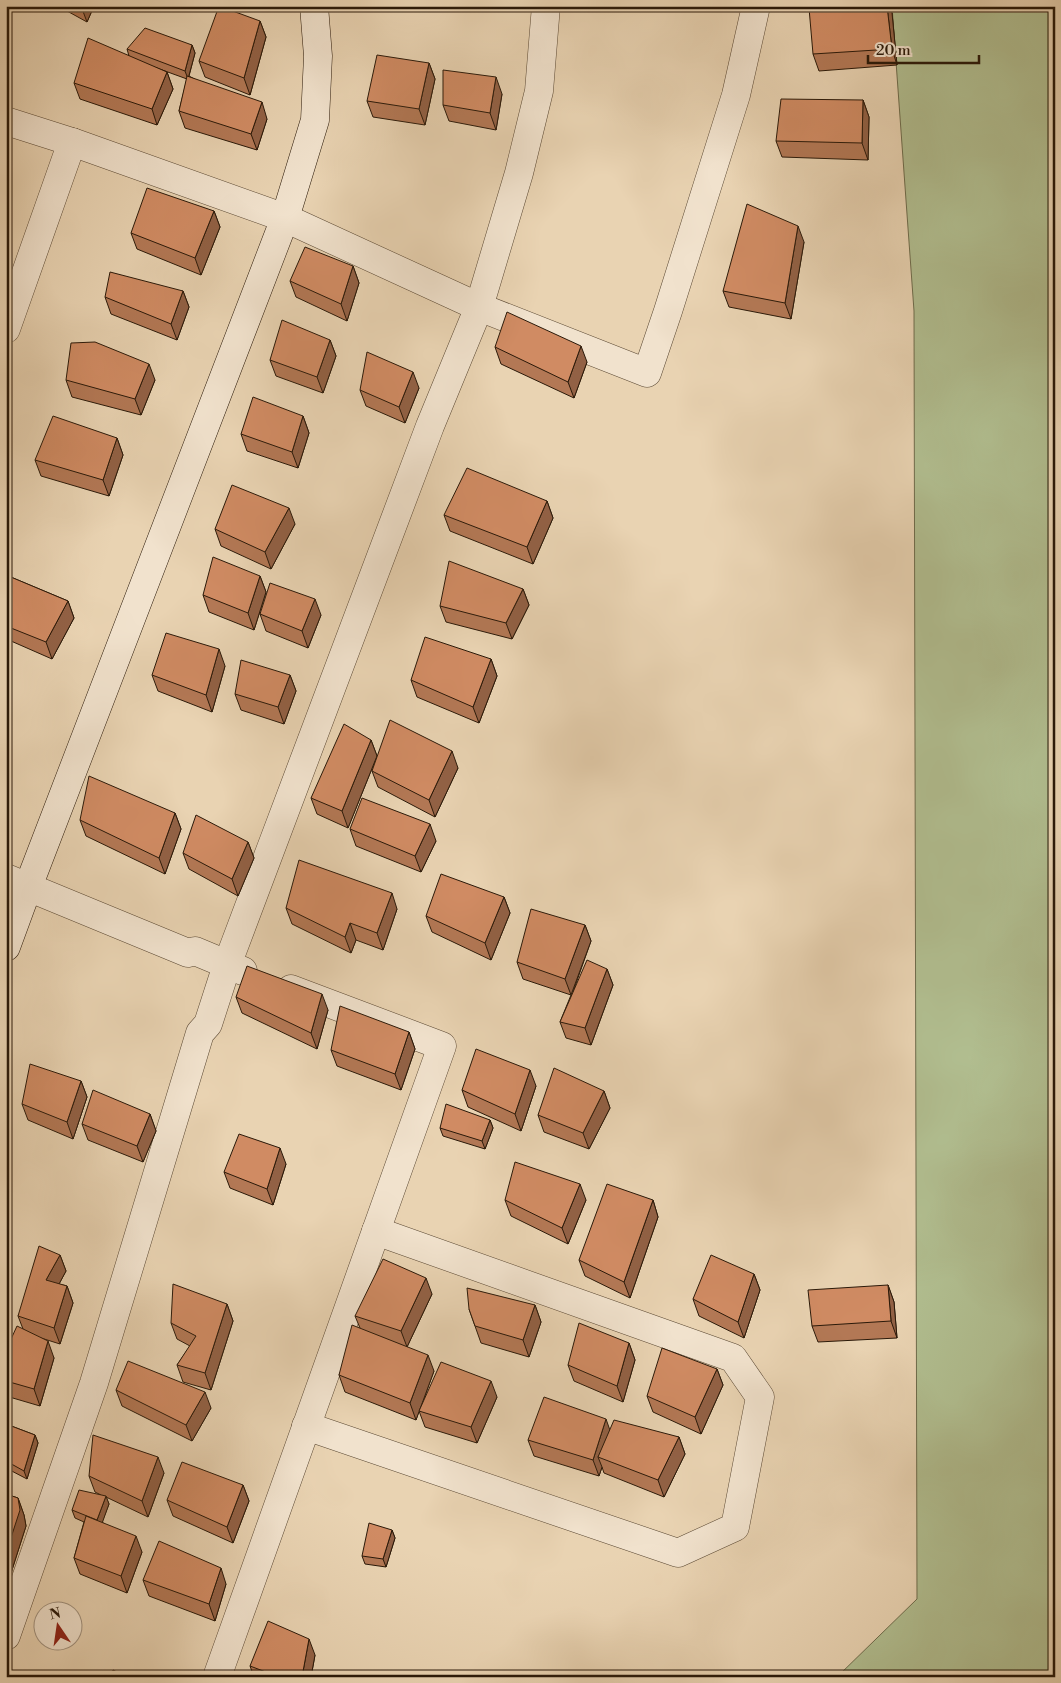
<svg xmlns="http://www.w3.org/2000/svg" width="1061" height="1683" viewBox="0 0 1061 1683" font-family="'Libre Bodoni',serif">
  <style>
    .green { fill: #b1be90; stroke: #6e6c4c }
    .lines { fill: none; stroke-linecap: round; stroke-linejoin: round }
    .street-casing { stroke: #5a4833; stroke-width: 29 }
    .secondary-casing { stroke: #2a1909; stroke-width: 29 }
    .street { stroke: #f1e2cd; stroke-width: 28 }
    .secondary { stroke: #f1e2cd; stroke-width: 28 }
    .wall { fill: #b37855; stroke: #2a1909 }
    .shaded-wall { fill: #926145; stroke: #2a1909 }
    .building { fill: #d08b63; stroke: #2a1909 }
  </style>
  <rect width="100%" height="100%" fill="#e9d3b2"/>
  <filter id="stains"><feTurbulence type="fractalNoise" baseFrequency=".004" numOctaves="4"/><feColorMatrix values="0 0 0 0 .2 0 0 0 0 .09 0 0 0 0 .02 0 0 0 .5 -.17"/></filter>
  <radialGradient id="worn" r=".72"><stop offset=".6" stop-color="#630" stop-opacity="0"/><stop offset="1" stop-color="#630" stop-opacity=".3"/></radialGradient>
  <!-- green -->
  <path class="green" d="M892 6H1055V1677H837L917 1599 914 311Z"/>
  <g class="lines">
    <defs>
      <g id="street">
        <path d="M6 121 72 142 285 218 479 307 647 373 668 311 736 95 756 6"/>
        <path d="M6 329 72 142"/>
        <path d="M6 878 188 953 195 951 243 971"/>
        <path d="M306 1426 678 1553 735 1527 760 1397 733 1358 376 1231"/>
        <path d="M6 1636 94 1383 200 1033 208 1024 227 965 430 426 479 307 519 173 539 91 546 6"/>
        <path d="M217 1677 442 1046 291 989"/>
      </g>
      <path id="secondary" d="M6 947 28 887 285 218 315 120 318 56 314 6"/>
    </defs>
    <!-- street casing -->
    <use href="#street" class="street-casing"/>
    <!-- secondary casing -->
    <use href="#secondary" class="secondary-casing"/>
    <!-- street -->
    <use href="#street" class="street"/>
    <!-- secondary -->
    <use href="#secondary" class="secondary"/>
  </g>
  <!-- wall -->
  <g class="wall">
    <path d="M58 6H94L87 22Z"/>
    <path d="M892 13 897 65 819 71 813 54Z"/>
    <path d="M260 21 266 37 250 95 205 77 199 61Z"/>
    <path d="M192 45 195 53 189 76 267 119 257 150 185 128 179 111 187 79 154 67 167 72 173 89 157 125 80 99 74 83 129 56 127 49Z"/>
    <path d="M429 63 435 79 425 125 373 117 367 101Z"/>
    <path d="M502 94 496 130 449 121 443 105Z"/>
    <path d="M863 100 869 117 868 160 782 157 776 141Z"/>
    <path d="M214 211 220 227 201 275 137 249 131 233Z"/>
    <path d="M804 242 791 319 729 307 723 291Z"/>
    <path d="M353 266 359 283 347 321 296 297 290 281Z"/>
    <path d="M183 291 189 307 177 340 111 314 105 297Z"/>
    <path d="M330 340 336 356 323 393 276 376 270 360Z"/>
    <path d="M495 347 587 362 574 398 501 364Z"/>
    <path d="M66 380H155L141 415 72 397Z"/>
    <path d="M419 388 405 423 366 406 360 390Z"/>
    <path d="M303 416 309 433 298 468 247 451 241 434Z"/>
    <path d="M117 438 123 455 109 496 41 476 35 460Z"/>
    <path d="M547 501 553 518 533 564 450 531 444 515Z"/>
    <path d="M295 524 271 569 221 546 215 529Z"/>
    <path d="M6 575 68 601 74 618 52 659 11 641 6 628Z"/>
    <path d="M260 576 266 592 254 630 209 612 203 595Z"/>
    <path d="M523 589 529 605 512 639 446 622 440 606Z"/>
    <path d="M260 614 321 615 308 648 266 631Z"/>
    <path d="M491 659 497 676 479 723 417 697 411 680Z"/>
    <path d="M225 666 212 712 158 691 152 675Z"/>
    <path d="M290 675 296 691 284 724 241 710 235 694Z"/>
    <path d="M371 740 377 756 348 828 317 814 311 798Z"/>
    <path d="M458 768 435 817 378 787 372 771Z"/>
    <path d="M175 813 181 829 165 874 86 836 80 820Z"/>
    <path d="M350 829 436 841 421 872 356 846Z"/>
    <path d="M248 842 254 858 238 896 189 869 183 853Z"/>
    <path d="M504 897 510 913 491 960 432 932 426 916Z"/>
    <path d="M286 908 397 909 383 950 356 940 351 953 292 924Z"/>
    <path d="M585 925 591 941 573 992 607 969 613 985 591 1045 566 1038 560 1022 571 995 523 979 517 962Z"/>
    <path d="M236 997 328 1010 317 1049 242 1013Z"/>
    <path d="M409 1032 415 1049 401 1090 337 1066 331 1050Z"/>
    <path d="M81 1081 87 1097 73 1139 28 1120 22 1104Z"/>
    <path d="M536 1086 521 1131 468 1107 462 1090Z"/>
    <path d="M604 1091 610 1108 589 1149 544 1132 538 1115Z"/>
    <path d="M150 1114 156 1131 143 1162 88 1140 82 1124Z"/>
    <path d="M490 1120 493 1128 485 1149 443 1136 440 1128Z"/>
    <path d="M286 1164 273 1205 230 1188 224 1172Z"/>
    <path d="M505 1200H586L568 1244 511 1216Z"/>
    <path d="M653 1200 658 1217 630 1298 585 1276 579 1260Z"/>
    <path d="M60 1255 66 1271 59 1284 67 1286 73 1303 60 1344 41 1338 54 1358 40 1406 6 1396V1350L23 1329 18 1316Z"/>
    <path d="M754 1274 760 1290 744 1338 699 1316 693 1299Z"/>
    <path d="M888 1285 894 1302 897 1338 818 1342 812 1326Z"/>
    <path d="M432 1294 407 1347 434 1371 422 1404 497 1397 477 1443 425 1427 419 1411 416 1420 345 1392 339 1375 360 1328 355 1316Z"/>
    <path d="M227 1304 233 1321 211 1390 183 1382 177 1365 190 1346 177 1339 171 1323Z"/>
    <path d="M535 1305 541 1322 529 1357 481 1343 469 1309Z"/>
    <path d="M629 1343 635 1360 623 1402 574 1381 568 1365Z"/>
    <path d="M717 1369 723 1385 701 1434 653 1412 647 1396Z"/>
    <path d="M116 1390 211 1408 192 1441 122 1406Z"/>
    <path d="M6 1424 35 1435 38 1443 27 1479 6 1468Z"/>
    <path d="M610 1430 679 1437 685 1454 664 1497 604 1473 602 1467 599 1476 534 1456 528 1440Z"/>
    <path d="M164 1473 148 1517 106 1497 109 1504 102 1522 142 1552 127 1593 80 1574 74 1558 84 1522 75 1518 72 1510 101 1495 95 1492 89 1476Z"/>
    <path d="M243 1485 249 1501 233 1543 173 1516 167 1500Z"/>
    <path d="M6 1494 18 1498 24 1515 26 1526 11 1573 6 1571Z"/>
    <path d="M392 1530 395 1538 386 1567 365 1564 362 1556Z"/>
    <path d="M143 1580 226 1584 215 1621 149 1596Z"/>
    <path d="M315 1655 311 1677H254L250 1666Z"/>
  </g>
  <!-- shaded-wall -->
  <g class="shaded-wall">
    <path d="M81 6H94L87 22Z"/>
    <path d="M887 6H889L892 13 897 65 892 49Z"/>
    <path d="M260 21 266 37 250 95 244 78Z"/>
    <path d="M192 45 195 53 188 79 185 71Z"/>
    <path d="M429 63 435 79 425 125 419 109Z"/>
    <path d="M167 72 173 89 157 125 152 109Z"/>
    <path d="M496 77 502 94 496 130 490 113Z"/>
    <path d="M863 100 869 117 868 160 862 143Z"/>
    <path d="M262 102 267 119 257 150 251 134Z"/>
    <path d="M214 211 220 227 201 275 195 258Z"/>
    <path d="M798 226 804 242 791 319 785 303Z"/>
    <path d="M353 266 359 283 347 321 341 304Z"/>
    <path d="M183 291 189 307 177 340 171 324Z"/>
    <path d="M330 340 336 356 323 393 317 377Z"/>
    <path d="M581 346 587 362 574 398 568 382Z"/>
    <path d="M149 364 155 380 141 415 135 399Z"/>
    <path d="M413 372 419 388 405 423 399 407Z"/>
    <path d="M303 416 309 433 298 468 292 452Z"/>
    <path d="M117 438 123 455 109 496 103 480Z"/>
    <path d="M547 501 553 518 533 564 527 547Z"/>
    <path d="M289 508 295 524 271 569 265 552Z"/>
    <path d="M260 576 266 592 254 630 248 613Z"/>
    <path d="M523 589 529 605 512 639 506 623Z"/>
    <path d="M315 599 321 615 308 648 302 631Z"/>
    <path d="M68 601 74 618 52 659 46 642Z"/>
    <path d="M219 649 225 666 212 712 206 695Z"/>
    <path d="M491 659 497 676 479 723 473 707Z"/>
    <path d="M290 675 296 691 284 724 278 707Z"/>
    <path d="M371 740 377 756 348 828 342 811Z"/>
    <path d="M452 751 458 768 435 817 429 800Z"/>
    <path d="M175 813 181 829 165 874 159 858Z"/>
    <path d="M430 824 436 841 421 872 415 856Z"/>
    <path d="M248 842 254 858 238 896 232 879Z"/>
    <path d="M392 893 397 909 383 950 377 933Z"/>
    <path d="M504 897 510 913 491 960 485 943Z"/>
    <path d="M350 923 356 940 351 953 345 937Z"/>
    <path d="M585 925 591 941 571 995 565 979Z"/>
    <path d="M607 969 613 985 591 1045 585 1028Z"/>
    <path d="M322 994 328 1010 317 1049 311 1033Z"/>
    <path d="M409 1032 415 1049 401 1090 395 1074Z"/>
    <path d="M530 1070 536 1086 521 1131 515 1114Z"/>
    <path d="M81 1081 87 1097 73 1139 67 1122Z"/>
    <path d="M604 1091 610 1108 589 1149 583 1133Z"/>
    <path d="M150 1114 156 1131 143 1162 137 1146Z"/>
    <path d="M490 1120 493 1128 485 1149 482 1141Z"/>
    <path d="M280 1148 286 1164 273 1205 267 1189Z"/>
    <path d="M580 1184 586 1200 568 1244 562 1228Z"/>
    <path d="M653 1200 658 1217 630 1298 624 1282Z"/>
    <path d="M60 1255 66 1271 52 1297 46 1280Z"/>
    <path d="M754 1274 760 1290 744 1338 738 1322Z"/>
    <path d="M426 1278 432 1294 407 1347 401 1331Z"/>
    <path d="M888 1285 894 1302 897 1338 891 1321Z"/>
    <path d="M67 1286 73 1303 60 1344 54 1328Z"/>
    <path d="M227 1304 233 1321 211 1390 205 1373Z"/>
    <path d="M535 1305 541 1322 529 1357 523 1340Z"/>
    <path d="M48 1341 54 1358 40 1406 34 1389Z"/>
    <path d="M629 1343 635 1360 623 1402 617 1386Z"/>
    <path d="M428 1355 434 1371 416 1420 410 1403Z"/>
    <path d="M717 1369 723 1385 701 1434 695 1417Z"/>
    <path d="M491 1381 497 1397 477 1443 471 1427Z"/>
    <path d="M205 1392 211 1408 192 1441 186 1425Z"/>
    <path d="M606 1419 612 1436 598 1457 602 1467 599 1476 593 1460Z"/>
    <path d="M35 1435 38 1443 27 1479 24 1471Z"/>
    <path d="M679 1437 685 1454 664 1497 658 1480Z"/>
    <path d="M158 1457 164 1473 148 1517 142 1501Z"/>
    <path d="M243 1485 249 1501 233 1543 227 1527Z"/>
    <path d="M106 1496 109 1504 100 1529 97 1520Z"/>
    <path d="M18 1498 24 1515 26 1526 11 1573 6 1559V1553Z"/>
    <path d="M392 1530 395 1538 386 1567 383 1559Z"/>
    <path d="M136 1536 142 1552 127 1593 121 1576Z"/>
    <path d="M221 1568 226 1584 215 1621 209 1604Z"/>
    <path d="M309 1639 315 1655 311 1677H302Z"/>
  </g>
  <!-- building -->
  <g class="building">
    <path d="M219 6 260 21 244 78 199 61Z"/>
    <path d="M818 6H887L892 49 813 54 809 8Z"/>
    <path d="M145 28 192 45 185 71 127 49Z"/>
    <path d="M88 38 167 72 152 109 74 83Z"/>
    <path d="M377 55 429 63 419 109 367 101Z"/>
    <path d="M443 70 496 77 490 113 443 105Z"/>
    <path d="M187 76 262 102 251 134 179 111Z"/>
    <path d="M781 99 863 100 862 143 776 141Z"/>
    <path d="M147 188 214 211 195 258 131 233Z"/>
    <path d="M747 204 798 226 785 303 723 291Z"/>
    <path d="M305 247 353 266 341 304 290 281Z"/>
    <path d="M110 272 183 291 171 324 105 297Z"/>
    <path d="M507 312 581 346 568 382 495 347Z"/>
    <path d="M282 320 330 340 317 377 270 360Z"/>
    <path d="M95 342 149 364 135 399 66 380 71 343Z"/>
    <path d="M367 352 413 372 399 407 360 390Z"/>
    <path d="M253 397 303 416 292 452 241 434Z"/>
    <path d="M53 416 117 438 103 480 35 460Z"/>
    <path d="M467 468 547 501 527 547 444 515Z"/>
    <path d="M232 485 289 508 265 552 215 529Z"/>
    <path d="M213 557 260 576 248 613 203 595Z"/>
    <path d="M449 561 523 589 506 623 440 606Z"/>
    <path d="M6 575 68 601 46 642 6 626Z"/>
    <path d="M270 583 315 599 302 631 260 614Z"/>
    <path d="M166 633 219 649 206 695 152 675Z"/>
    <path d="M425 637 491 659 473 707 411 680Z"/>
    <path d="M241 660 290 675 278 707 235 694Z"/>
    <path d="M390 720 452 751 429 800 372 771Z"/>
    <path d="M344 724 371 740 342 811 311 798Z"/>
    <path d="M89 776 175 813 159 858 80 820Z"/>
    <path d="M362 798 430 824 415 856 350 829Z"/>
    <path d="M196 815 248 842 232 879 183 853Z"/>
    <path d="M299 860 392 893 377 933 350 923 345 937 286 908Z"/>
    <path d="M441 874 504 897 485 943 426 916Z"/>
    <path d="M531 909 585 925 565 979 517 962Z"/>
    <path d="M587 960 607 969 585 1028 560 1022Z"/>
    <path d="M247 966 322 994 311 1033 236 997Z"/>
    <path d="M340 1006 409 1032 395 1074 331 1050Z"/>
    <path d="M476 1049 530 1070 515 1114 462 1090Z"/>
    <path d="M30 1064 81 1081 67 1122 22 1104Z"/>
    <path d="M554 1068 604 1091 583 1133 538 1115Z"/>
    <path d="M93 1090 150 1114 137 1146 82 1124Z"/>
    <path d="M446 1104 490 1120 482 1141 440 1128Z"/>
    <path d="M239 1134 280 1148 267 1189 224 1172Z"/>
    <path d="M515 1162 580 1184 562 1228 505 1200Z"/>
    <path d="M607 1184 653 1200 624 1282 579 1260Z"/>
    <path d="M39 1246 60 1255 46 1280 67 1286 54 1328 18 1316Z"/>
    <path d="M711 1255 754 1274 738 1322 693 1299Z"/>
    <path d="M383 1259 426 1278 401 1331 355 1316Z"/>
    <path d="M173 1284 227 1304 205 1373 177 1365 196 1336 171 1323Z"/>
    <path d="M888 1285 891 1321 812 1326 808 1290Z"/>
    <path d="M467 1288 535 1305 523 1340 475 1326 469 1309Z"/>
    <path d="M579 1323 629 1343 617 1386 568 1365Z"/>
    <path d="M352 1325 428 1355 410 1403 339 1375Z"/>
    <path d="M17 1326 48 1341 34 1389 6 1381V1350Z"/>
    <path d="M662 1348 717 1369 695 1417 647 1396Z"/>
    <path d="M128 1361 205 1392 186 1425 116 1390Z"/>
    <path d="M441 1362 491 1381 471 1427 419 1411Z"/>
    <path d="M544 1397 606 1419 593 1460 528 1440Z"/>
    <path d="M614 1420 679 1437 658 1480 598 1457Z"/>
    <path d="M6 1424 35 1435 24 1471 6 1461Z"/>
    <path d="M93 1435 158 1457 142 1501 89 1476Z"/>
    <path d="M182 1462 243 1485 227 1527 167 1500Z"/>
    <path d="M79 1490 106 1496 97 1520 72 1510Z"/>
    <path d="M6 1494 18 1498 20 1510 6 1553Z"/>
    <path d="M86 1516 136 1536 121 1576 74 1558Z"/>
    <path d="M369 1523 392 1530 383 1559 362 1556Z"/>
    <path d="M159 1541 221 1568 209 1604 143 1580Z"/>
    <path d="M268 1621 309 1639 302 1677H279L250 1666Z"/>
    <path d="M113 1670 127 1677H111Z"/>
  </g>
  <!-- margin -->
  <rect width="1061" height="1683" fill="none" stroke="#e9d3b2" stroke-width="25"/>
  <rect x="8" y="8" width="1046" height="1668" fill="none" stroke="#2a1909" stroke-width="2.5"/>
  <rect x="12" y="12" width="1036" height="1658" fill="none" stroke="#2a1909"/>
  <!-- north arrow -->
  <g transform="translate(58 1626) rotate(347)"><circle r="24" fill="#f1e2cd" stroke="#a1927f"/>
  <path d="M0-4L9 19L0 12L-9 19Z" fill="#8f2418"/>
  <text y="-8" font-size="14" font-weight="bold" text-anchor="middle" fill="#2a1909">N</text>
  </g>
  <!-- scale -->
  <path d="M868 55v8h111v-8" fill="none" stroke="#2a1909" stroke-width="2.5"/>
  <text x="876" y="55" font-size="15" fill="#2a1909" stroke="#f1e2cd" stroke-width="4" paint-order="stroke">20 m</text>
  <rect width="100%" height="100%" filter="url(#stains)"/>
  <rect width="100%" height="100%" fill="url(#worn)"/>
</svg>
